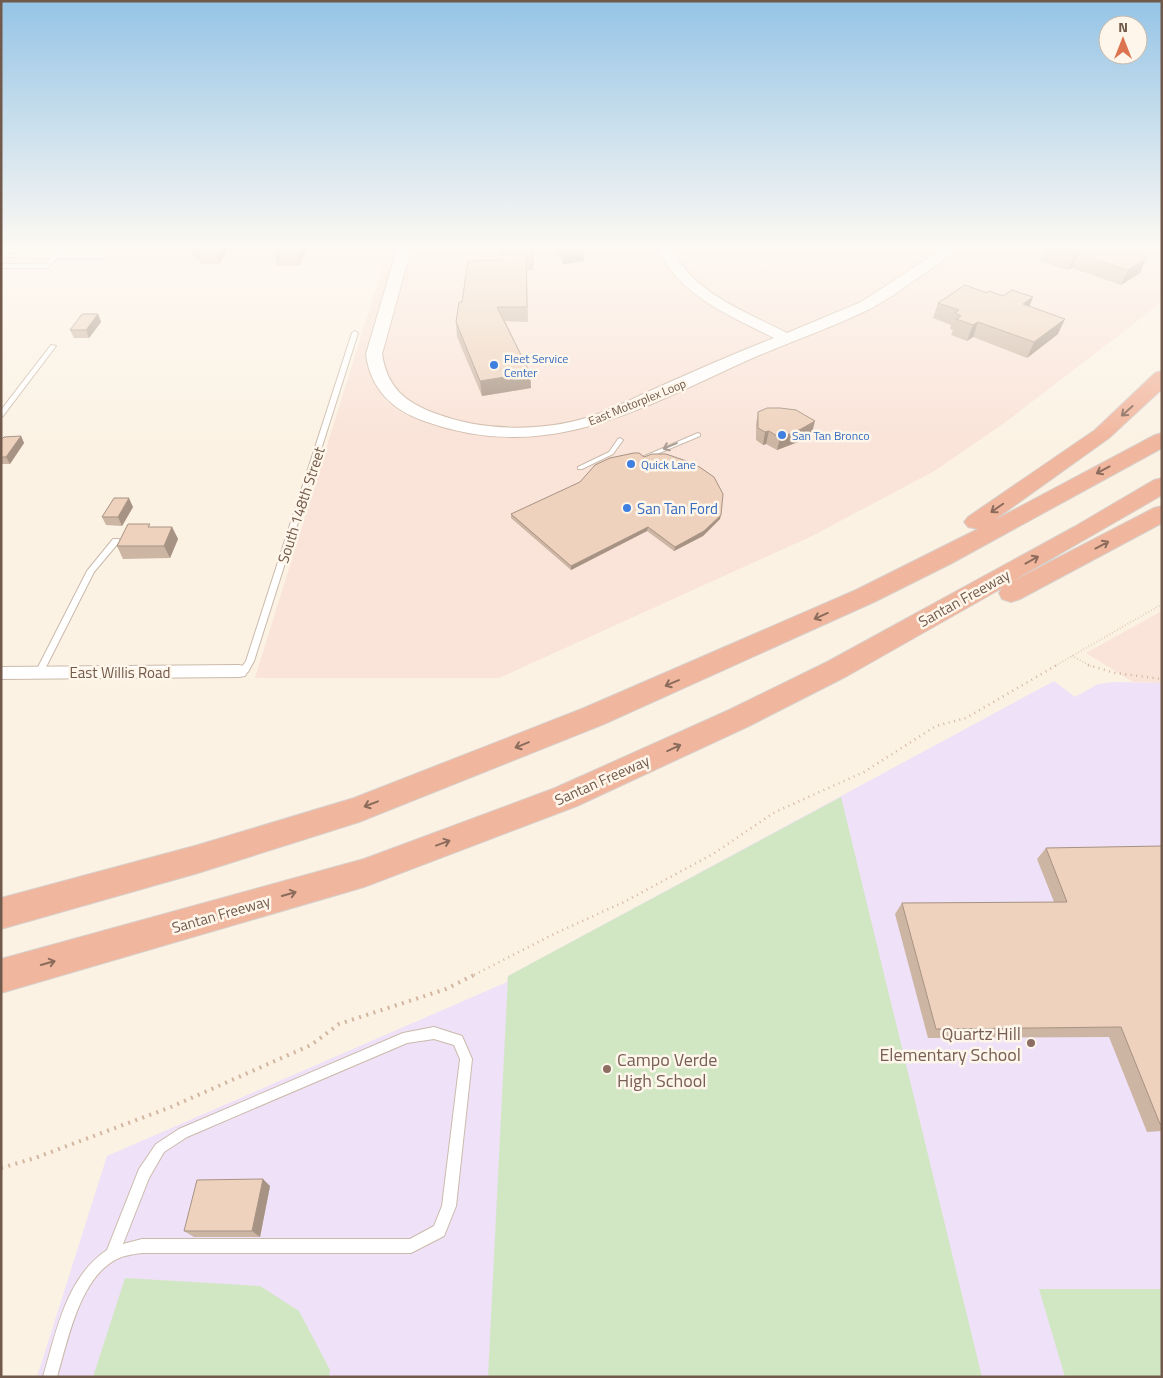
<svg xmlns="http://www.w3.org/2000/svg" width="1163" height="1378" viewBox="0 0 1163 1378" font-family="'Titillium Web',sans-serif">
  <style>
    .commercial { fill: #fae3d8 }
    .education { fill: #efe1f7 }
    .green { fill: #d1e7c3 }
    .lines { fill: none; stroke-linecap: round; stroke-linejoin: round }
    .lane-casing { stroke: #cbbaab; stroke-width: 2 }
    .street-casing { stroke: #cbbaab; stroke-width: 2 }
    .secondary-casing { stroke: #cebba9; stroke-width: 2 }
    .highway-casing { stroke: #d7d1cd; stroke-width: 2 }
    .path-far2 { stroke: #d3b5a0; stroke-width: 2; stroke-dasharray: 0.5 2.5; stroke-linecap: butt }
    .path-far1 { stroke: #d3b5a0; stroke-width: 2.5; stroke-dasharray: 1 4.5; stroke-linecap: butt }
    .path { stroke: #d3b5a0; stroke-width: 4; stroke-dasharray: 2 5.5; stroke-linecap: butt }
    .lane { fill: #fff; fill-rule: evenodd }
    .street { fill: #fff; fill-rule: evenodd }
    .secondary { fill: #fff; fill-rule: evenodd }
    .highway { fill: #f1b69e; fill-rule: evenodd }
    .wall { fill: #cdb5a3 }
    .shaded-wall { fill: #a79384 }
    .building { fill: #eed2bd; stroke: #a79384 }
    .oneway { stroke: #8b6c5c }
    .oneway2 { stroke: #aa9c93 }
    .shop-dot { fill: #3f7fe0; stroke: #fef6ea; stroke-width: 2 }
    .education-dot { fill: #8d6e63; stroke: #fef6ea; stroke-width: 2 }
    .labels { text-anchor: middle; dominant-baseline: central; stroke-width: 5; stroke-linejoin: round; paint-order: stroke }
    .far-shop-label { font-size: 12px; fill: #366cbe; stroke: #fef6ea; text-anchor: start }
    .far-street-label { font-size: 12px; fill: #715a4b; stroke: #fef6ea }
    .street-label { font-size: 15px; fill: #715a4b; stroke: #fef6ea }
    .shop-label { font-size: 15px; fill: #366cbe; stroke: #fef6ea; text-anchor: start }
    .near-education-label { font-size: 18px; fill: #785e54; stroke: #fef6ea; text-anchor: end }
  </style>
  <rect width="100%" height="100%" fill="#fbf2e4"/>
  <!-- commercial -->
  <g class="commercial">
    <path d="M388 249H1162V302L1007 421 936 470 812 536 499 678H255Z"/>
    <path d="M1162 611V683L1133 682 1086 653Z"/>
  </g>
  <!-- education -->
  <path class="education" d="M1054 681 1075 697 1098 684 1115 682 1162 683V1377H37L107 1156 507 982 508 976Z"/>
  <!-- green -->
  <g class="green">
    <path d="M841 797 982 1377H488L508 976Z"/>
    <path d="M125 1278 260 1286 299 1311 330 1370 329 1377H93Z"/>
    <path d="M1039 1289H1162V1377H1065Z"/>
  </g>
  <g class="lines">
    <defs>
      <g id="lane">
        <path d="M6 249H11L7 254H54L58 249H63L59 254H102L105 249H110L103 258H57L47 268H1V264H46L51 258 1 257V255Z"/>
        <path d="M355 331 358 333 254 661 248 672 239 674 236 673 235 671 236 669 242 667 246 661 352 333Z"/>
        <path d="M51 345 56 346 3 416 1 417V410Z"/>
        <path d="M698 433 700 434V436L645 459 643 460 640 458Z"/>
        <path d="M620 438 623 440 613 454 582 469H578V467L609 452 618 439Z"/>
        <path d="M113 539H119L120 541 94 572 42 675H36L35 673 87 571Z"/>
        <path d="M434 1027 462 1036 472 1059 456 1206 444 1236 411 1253H142C135 1254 126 1255 119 1258 80 1275 68 1340 57 1377H43C56 1333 66 1277 107 1250L139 1169 156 1144 179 1129 403 1033ZM434 1039 454 1045 460 1059 442 1206 434 1226 410 1239H142L123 1244 149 1178 164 1152 187 1137 407 1043Z"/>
      </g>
      <path id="street" d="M239 665 245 666 248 671 245 676 239 677 1 679V667Z"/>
      <path id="secondary" d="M397 249H411L382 354C387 388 406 403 437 414 483 431 539 432 586 418 609 411 630 400 652 390 692 372 733 354 774 338 729 315 681 297 658 249H672C694 294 745 311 787 333L861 302 942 249H959L895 294 872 308C831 328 787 343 746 361 638 410 546 465 424 421 392 410 370 388 366 354Z"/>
      <g id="highway">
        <path d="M1162 371V389L1109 438 993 521 1155 435 1162 433V448L952 563 874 602 604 724 359 822 198 873 1 929V898L198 845 354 798 584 708 856 590 978 529 968 527 964 522 968 517 1095 430 1155 373Z"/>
        <path d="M1162 478V495L1011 582 1154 508 1162 506V523L1020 599 1011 602 1002 599 999 593 1002 588 847 676 749 726 577 806 364 887 1 993V959L364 859 555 788 729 710 827 662 1074 527 1154 480Z"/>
      </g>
    </defs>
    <!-- lane casing -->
    <use href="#lane" class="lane-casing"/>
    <!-- street casing -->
    <use href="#street" class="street-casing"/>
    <!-- secondary casing -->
    <use href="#secondary" class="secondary-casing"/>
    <!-- highway casing -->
    <use href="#highway" class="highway-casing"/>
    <!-- path-far2 -->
    <g class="path-far2">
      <path d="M1072 656 1091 666"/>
      <path d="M1055 666 1162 604"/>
    </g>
    <!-- path-far1 -->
    <g class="path-far1">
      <path d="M1088 665 1115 673 1162 679"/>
      <path d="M474 975 554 934 624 902 713 854 775 812 864 772 936 726 966 718 1057 665"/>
    </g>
    <!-- path -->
    <path class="path" d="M1 1168 35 1158 171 1107 311 1045 339 1024 446 989 476 974"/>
    <!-- lane -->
    <use href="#lane" class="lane"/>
    <!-- street -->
    <use href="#street" class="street"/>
    <!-- secondary -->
    <use href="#secondary" class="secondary"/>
    <!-- highway -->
    <use href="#highway" class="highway"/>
  </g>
  <!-- wall -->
  <g class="wall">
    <path d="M229 249 219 264H200L199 260H195L192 253Z"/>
    <path d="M307 249 300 265 277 266 275 256Z"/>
    <path d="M502 249H534L533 270H527L528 322 505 321 530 373 531 388 482 396 457 337 456 322 462 302 501 260Z"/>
    <path d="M554 249H584V261L563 264Z"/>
    <path d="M1044 249H1131L1130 252 1140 273 1121 285 1072 268 1068 270 1040 261Z"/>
    <path d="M987 293 1030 306 1058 334 1027 358 973 337 967 341 951 335 953 330 950 329 951 325 933 318 938 303Z"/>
    <path d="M98 314 101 322 89 338H74L70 330Z"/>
    <path d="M758 412 812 433 798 442 777 450 766 444 763 445 756 440V424Z"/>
    <path d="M21 436 24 443 10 464H1V440Z"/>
    <path d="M644 457 720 519 703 536 674 551 647 531 571 570 511 518V514Z"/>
    <path d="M133 507 122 526 106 525 102 517Z"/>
    <path d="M151 527H172L178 539 170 558 123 559 117 546Z"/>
    <path d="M1162 846V1131L1147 1132 1109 1037 928 1038 895 914 902 903 1054 902 1037 859 1046 848Z"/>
    <path d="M270 1186 260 1237H194L184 1231Z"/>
  </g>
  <!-- shaded-wall -->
  <g class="shaded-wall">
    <path d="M222 249H229L219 264 217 257Z"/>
    <path d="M301 249H307L300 265 298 256Z"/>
    <path d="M533 249H534L533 270 532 256Z"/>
    <path d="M584 249V261L563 264V250Z"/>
    <path d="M1078 253 1072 268 1068 270 1074 255Z"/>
    <path d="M1147 257 1140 273 1121 285 1128 270Z"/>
    <path d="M1033 297 1027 313 1023 304Z"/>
    <path d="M98 314 101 322 89 338 86 330Z"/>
    <path d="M1065 319 1058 334 1027 358 1034 342Z"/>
    <path d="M978 322 973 337 967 341 973 325Z"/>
    <path d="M530 373 531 388 482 396 480 381Z"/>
    <path d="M815 421 812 433 798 442 777 450 780 438Z"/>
    <path d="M769 431 766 444 763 445 765 432Z"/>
    <path d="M21 436 24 443 10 464 6 457Z"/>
    <path d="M129 498 133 507 122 526 118 517Z"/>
    <path d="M721 515 720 519 703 536 674 551 675 547Z"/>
    <path d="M172 527 178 539 170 558 164 546Z"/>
    <path d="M648 527 647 531 571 570V566Z"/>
    <path d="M263 1179 270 1186 260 1237 252 1231Z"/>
  </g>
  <!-- building -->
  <g class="building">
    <path d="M195 249H222L217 257H198L200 253H192Z"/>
    <path d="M278 249H301L298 256H275Z"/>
    <path d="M502 249H533L532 256H526L527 307H497L530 373 480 381 456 322 459 302H462L468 261 501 260Z"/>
    <path d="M1057 249H1127L1125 250 1147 257 1128 270 1078 253 1074 255Z"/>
    <path d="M965 285 987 293 989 291 1003 296 1012 290 1033 297 1023 304 1065 319 1034 342 978 322 973 325 956 319 961 316 955 313 959 310 938 303Z"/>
    <path d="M82 314H98L86 330H70Z"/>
    <path d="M767 408H780L796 410 815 421 801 429 780 438 769 431 765 432 758 428V412Z"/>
    <path d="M21 436 6 457H1V440L4 437Z"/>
    <path d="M634 453H639L644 457 652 454H666L695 464 714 477 723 494 721 515 704 531 675 547 648 527 571 566 511 514 580 482 595 465 610 458Z"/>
    <path d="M114 498H129L118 517H102Z"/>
    <path d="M128 524H150L148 527H172L164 546H117Z"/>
    <path d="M1162 846V1124H1160L1121 1027 936 1029 902 903 1067 902 1046 848Z"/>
    <path d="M263 1179 252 1231H184L197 1180Z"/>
  </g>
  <!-- one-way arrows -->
  <defs><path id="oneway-shaft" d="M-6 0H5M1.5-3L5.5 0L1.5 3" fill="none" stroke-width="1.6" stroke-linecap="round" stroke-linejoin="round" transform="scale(1.25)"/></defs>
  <g class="oneway">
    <use href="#oneway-shaft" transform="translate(1127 411) rotate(138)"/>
    <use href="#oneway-shaft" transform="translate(1103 470) rotate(152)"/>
    <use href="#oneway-shaft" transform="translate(997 508) rotate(145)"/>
    <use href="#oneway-shaft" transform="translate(1102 545) rotate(-28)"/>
    <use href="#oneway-shaft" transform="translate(1032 560) rotate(-29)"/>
    <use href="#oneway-shaft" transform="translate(821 616) rotate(156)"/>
    <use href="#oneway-shaft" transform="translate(672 683) rotate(157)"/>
    <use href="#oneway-shaft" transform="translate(522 745) rotate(158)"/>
    <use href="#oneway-shaft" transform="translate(674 748) rotate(-25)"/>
    <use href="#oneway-shaft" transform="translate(371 804) rotate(159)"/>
    <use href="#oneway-shaft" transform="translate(443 843) rotate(-20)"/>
    <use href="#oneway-shaft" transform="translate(289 894) rotate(-16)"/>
    <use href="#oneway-shaft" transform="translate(48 963) rotate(-16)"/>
  </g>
  <use class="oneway2" href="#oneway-shaft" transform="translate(670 446) rotate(157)"/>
  <!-- sky -->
  <linearGradient id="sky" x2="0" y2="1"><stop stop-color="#95c4e6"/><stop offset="0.56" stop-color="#fdf9f3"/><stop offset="1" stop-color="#fdf9f3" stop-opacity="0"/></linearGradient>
  <rect width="1163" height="442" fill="url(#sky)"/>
  <!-- markers -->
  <g class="shop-dot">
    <circle cx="494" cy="365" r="5"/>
    <circle cx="782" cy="435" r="5"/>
    <circle cx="631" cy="464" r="5"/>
    <circle cx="627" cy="508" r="5"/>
  </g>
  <g class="education-dot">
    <circle cx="1031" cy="1043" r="5"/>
    <circle cx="607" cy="1069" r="5"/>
  </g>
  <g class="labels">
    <!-- far-shop labels -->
    <g class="far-shop-label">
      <text x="504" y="358">Fleet Service<tspan x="504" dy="14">Center</tspan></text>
      <text x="792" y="435">San Tan Bronco</text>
      <text x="641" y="464">Quick Lane</text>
    </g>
    <!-- far-street labels -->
    <g class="far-street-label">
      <text transform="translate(637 402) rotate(-22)">East Motorplex Loop</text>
    </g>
    <!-- street labels -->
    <g class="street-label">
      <text transform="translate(301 505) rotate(-72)">South 148th Street</text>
      <text transform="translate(964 598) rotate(-29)">Santan Freeway</text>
      <text x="120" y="672">East Willis Road</text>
      <text transform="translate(602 780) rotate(-24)">Santan Freeway</text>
      <text transform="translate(221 914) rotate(-16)">Santan Freeway</text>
    </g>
    <!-- shop labels -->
    <g class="shop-label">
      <text x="637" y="508">San Tan Ford</text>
    </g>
    <!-- near-education labels -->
    <g class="near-education-label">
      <text x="1021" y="1033">Quartz Hill<tspan x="1021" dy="21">Elementary School</tspan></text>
      <text x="617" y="1059" text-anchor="start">Campo Verde<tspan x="617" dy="21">High School</tspan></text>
    </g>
  </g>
  <!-- border -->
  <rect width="1163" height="1378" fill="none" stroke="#715a4b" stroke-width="5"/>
  <!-- north arrow -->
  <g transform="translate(1123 40)"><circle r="24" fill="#fef6ea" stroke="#c6b8aa"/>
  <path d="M0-4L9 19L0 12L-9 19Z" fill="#dd7450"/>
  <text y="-8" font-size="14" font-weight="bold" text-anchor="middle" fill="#715a4b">N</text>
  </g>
</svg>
